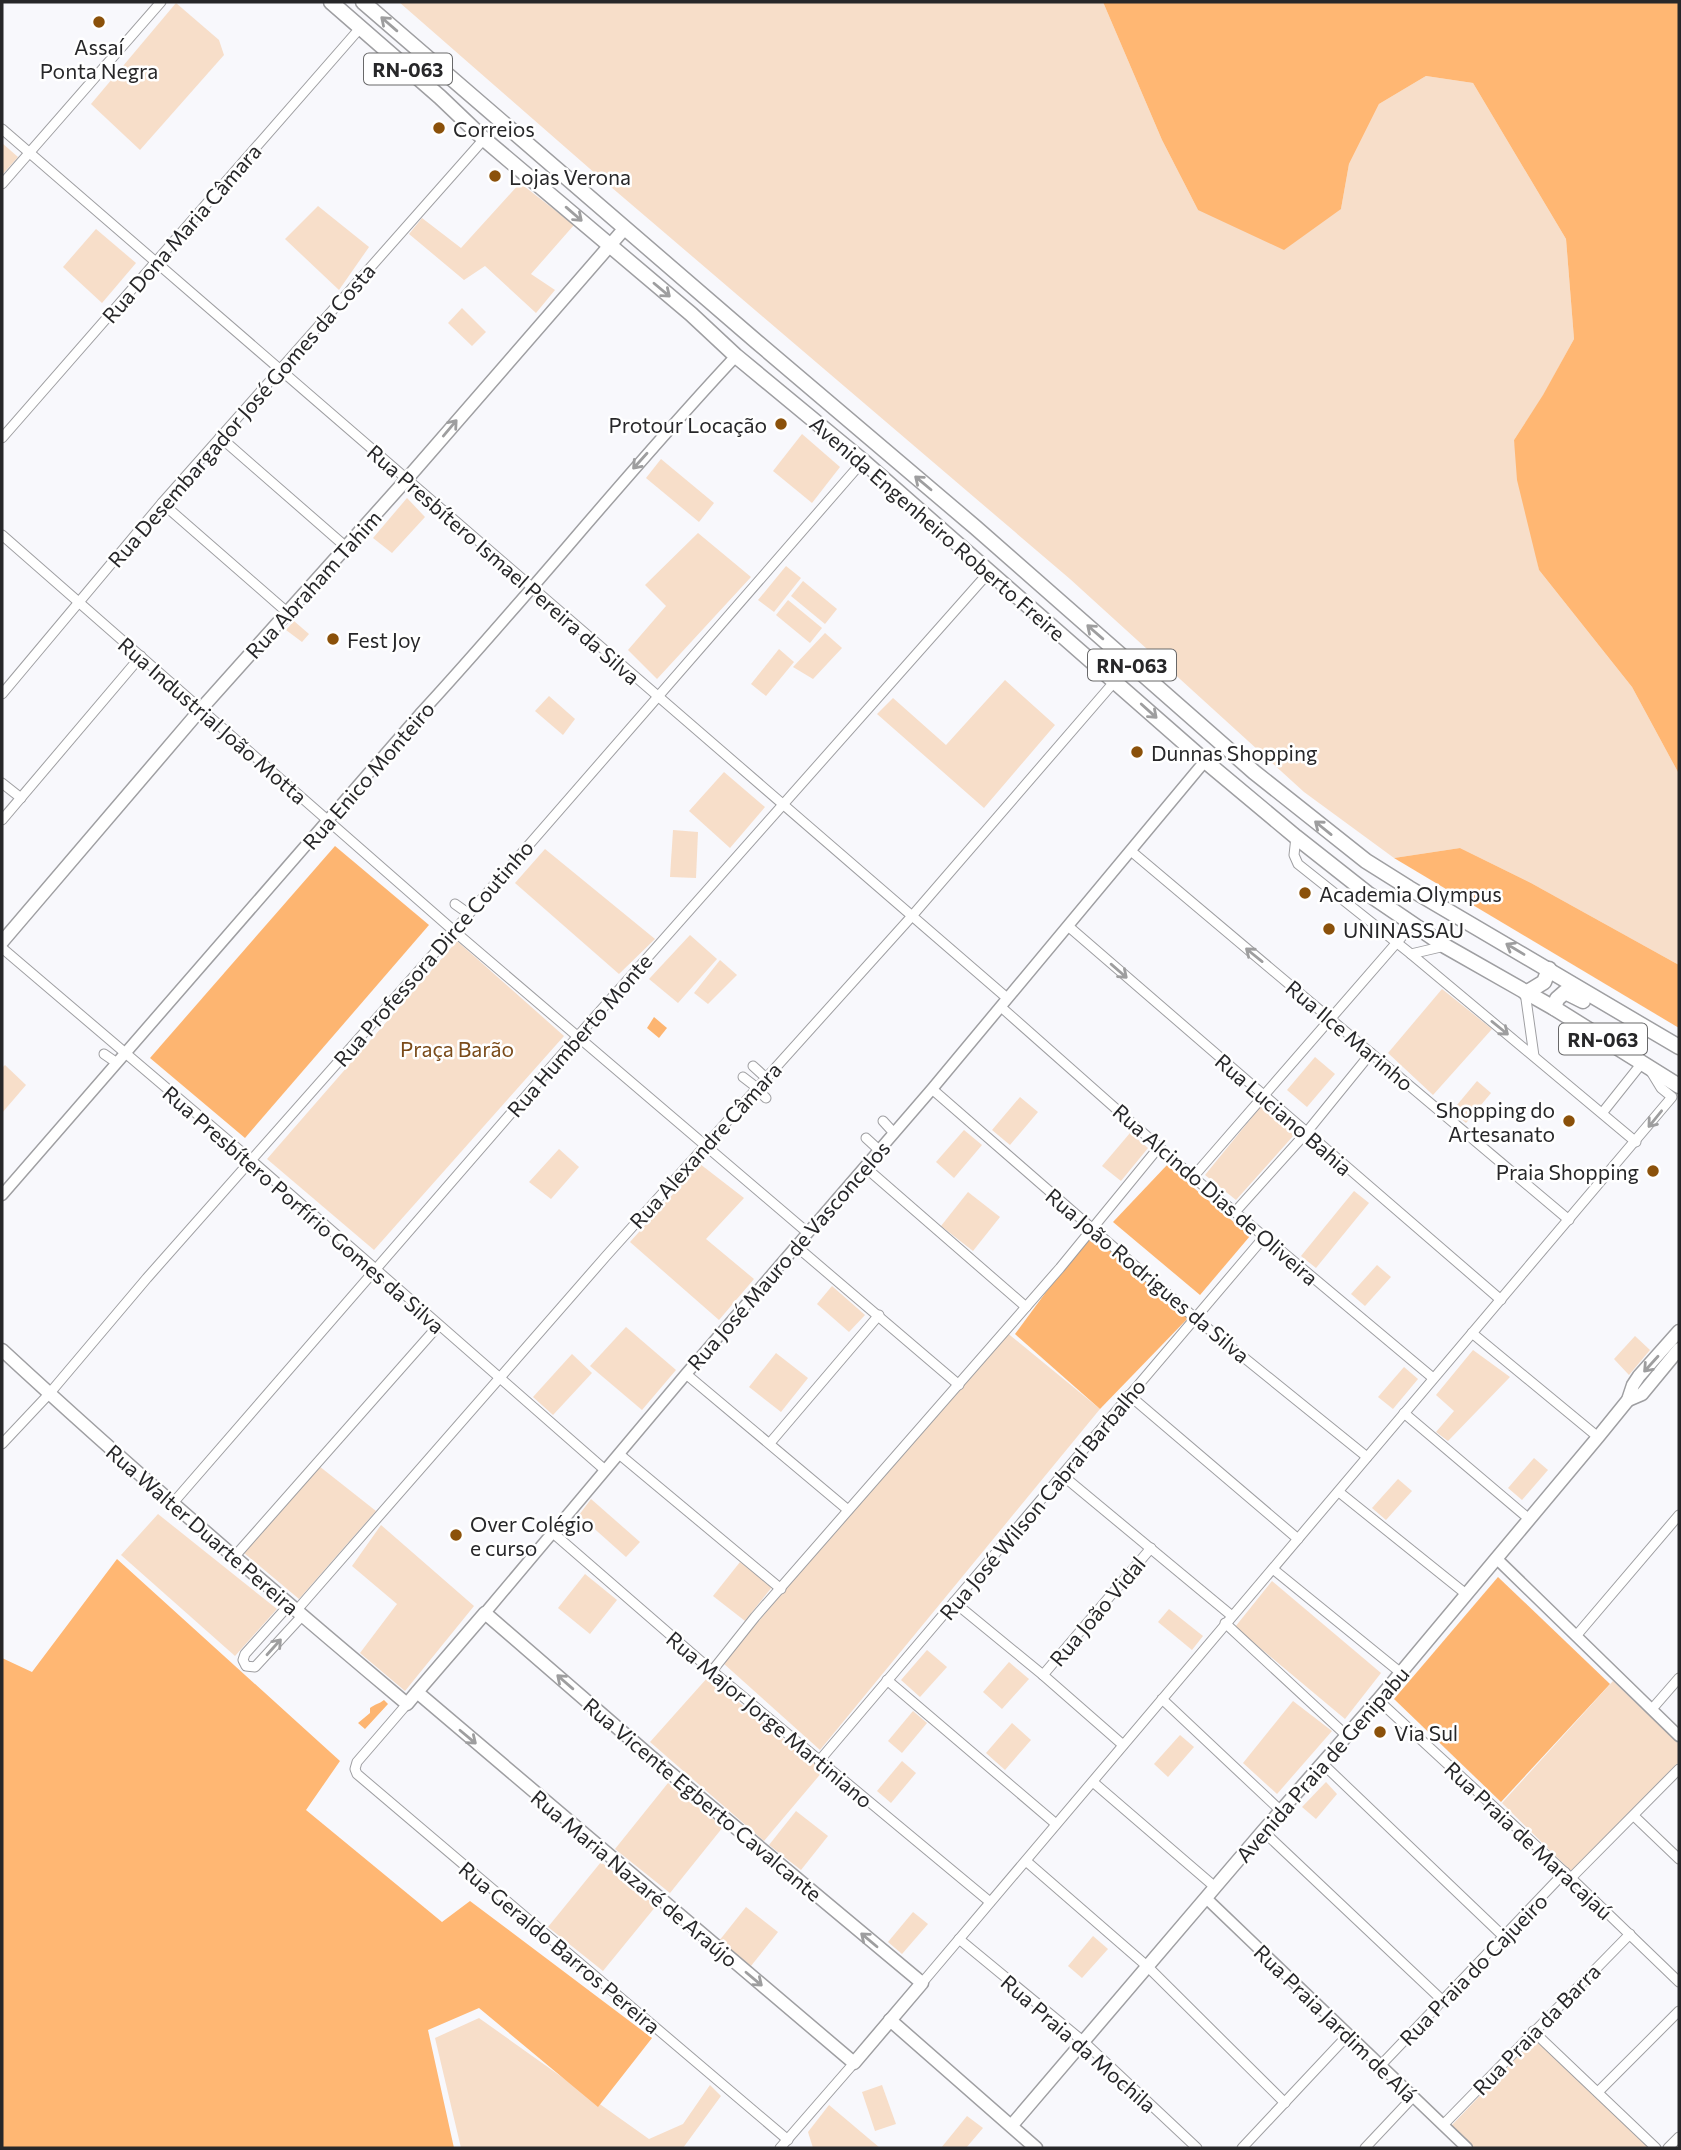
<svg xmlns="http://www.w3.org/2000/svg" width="1681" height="2150" viewBox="0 0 1681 2150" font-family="Commissioner,sans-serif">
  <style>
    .green { fill: #f7dec9 }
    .forest { fill: #ffb773 }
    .water { fill: #fdb571 }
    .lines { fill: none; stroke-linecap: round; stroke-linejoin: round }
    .minor-casing { stroke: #9f9fa2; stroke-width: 11 }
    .tertiary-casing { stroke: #9f9fa2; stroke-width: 13 }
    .secondary-casing { stroke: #9f9fa2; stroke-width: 15 }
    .primary-casing { stroke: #9f9fa2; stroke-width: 17 }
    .minor { stroke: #fff; stroke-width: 9 }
    .tertiary { stroke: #fff; stroke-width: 10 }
    .secondary { stroke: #fff; stroke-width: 12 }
    .primary { stroke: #fff; stroke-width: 14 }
    .oneway { stroke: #9e9e9f }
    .poi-dot { fill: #8b510a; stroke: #fff; stroke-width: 2.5 }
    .labels { text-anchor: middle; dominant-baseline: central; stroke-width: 5; stroke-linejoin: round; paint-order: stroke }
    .shield { fill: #fff; stroke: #686869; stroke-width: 2 }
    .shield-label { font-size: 19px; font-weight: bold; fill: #272729 }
    .poi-label { font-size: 21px; fill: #272729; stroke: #fff; text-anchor: start }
    .street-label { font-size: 21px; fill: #272729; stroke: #fff }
    .park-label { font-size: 21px; fill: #7a4b1a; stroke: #fff }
  </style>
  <rect width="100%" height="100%" fill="#f8f8fc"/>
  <!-- green -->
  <g class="green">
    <path d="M399 2H1103L1162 140 1198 210 1341 209 1349 164 1379 104 1426 76 1473 83 1566 239 1574 339 1543 396 1514 440 1539 570 1632 687 1679 774V965L1531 883 1460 848 1394 858 1304 792 1070 579 597 175Z"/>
    <path d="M176 3 219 40 224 55 140 150 91 104Z"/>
    <path d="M2 143 18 157 2 175Z"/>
    <path d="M520 183 574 225 531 274 555 290 536 313 485 266 464 280 409 234 422 218 461 248Z"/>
    <path d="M318 206 369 247 339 290 285 239Z"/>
    <path d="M96 229 136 263 102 303 63 267Z"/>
    <path d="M462 308 486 332 472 346 448 323Z"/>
    <path d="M802 434 840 467 812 503 773 471Z"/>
    <path d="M661 459 714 503 699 522 646 478Z"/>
    <path d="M407 498 425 517 392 553 373 538Z"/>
    <path d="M698 533 751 577 657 679 628 650 666 606 645 585Z"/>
    <path d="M786 566 801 578 774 612 758 600Z"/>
    <path d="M803 581 837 609 825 624 791 596Z"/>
    <path d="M788 600 822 628 810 643 776 615Z"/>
    <path d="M294 621 309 634 302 642 286 630Z"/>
    <path d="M825 633 842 648 813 679 793 667Z"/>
    <path d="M779 649 794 662 766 696 751 684Z"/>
    <path d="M1005 680 1055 725 984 808 877 714 893 698 946 745Z"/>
    <path d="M549 696 575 719 563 735 535 711Z"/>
    <path d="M724 772 765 807 730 848 689 811Z"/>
    <path d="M673 830 698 832 696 878 670 877Z"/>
    <path d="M545 849 655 939 619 974 515 883Z"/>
    <path d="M690 935 717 959 678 1003 649 979Z"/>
    <path d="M457 941 564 1036 374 1250 267 1159Z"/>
    <path d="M720 960 737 975 708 1004 694 993Z"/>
    <path d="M1442 989 1492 1029 1433 1095 1388 1053Z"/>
    <path d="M1315 1057 1335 1074 1307 1107 1287 1090Z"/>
    <path d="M5 1065 26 1085 2 1113V1068Z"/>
    <path d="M1477 1081 1491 1093 1466 1123 1452 1111Z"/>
    <path d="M1020 1097 1038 1112 1010 1145 992 1130Z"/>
    <path d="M1262 1105 1294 1135 1236 1200 1205 1175Z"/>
    <path d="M964 1130 982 1145 954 1178 936 1162Z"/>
    <path d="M1130 1133 1148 1148 1121 1181 1102 1166Z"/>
    <path d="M559 1149 579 1167 551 1199 529 1182Z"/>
    <path d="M700 1164 744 1198 706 1239 754 1279 719 1320 630 1242Z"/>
    <path d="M1354 1191 1369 1203 1316 1268 1301 1256Z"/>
    <path d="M968 1192 1000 1217 973 1251 941 1226Z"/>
    <path d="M1377 1265 1391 1277 1365 1306 1351 1294Z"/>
    <path d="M832 1286 865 1315 849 1332 817 1304Z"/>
    <path d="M626 1327 676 1370 642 1410 590 1366Z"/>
    <path d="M1005 1331 1100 1409 820 1750 723 1663Z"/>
    <path d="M1635 1336 1650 1350 1629 1375 1614 1359Z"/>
    <path d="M1473 1350 1510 1377 1448 1441 1436 1432 1454 1411 1436 1395Z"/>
    <path d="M776 1353 808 1378 781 1412 749 1387Z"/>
    <path d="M572 1354 592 1373 553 1415 533 1397Z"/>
    <path d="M1404 1367 1418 1379 1393 1409 1378 1397Z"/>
    <path d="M1534 1458 1548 1470 1522 1500 1508 1488Z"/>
    <path d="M319 1466 376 1511 299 1599 244 1553Z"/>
    <path d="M1398 1479 1412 1491 1386 1520 1372 1508Z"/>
    <path d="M591 1499 640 1542 626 1557 579 1515Z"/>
    <path d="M158 1514 277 1609 235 1656 121 1555Z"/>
    <path d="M381 1525 474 1606 405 1691 360 1653 397 1604 352 1566Z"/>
    <path d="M740 1562 772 1587 745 1621 713 1596Z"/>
    <path d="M585 1574 617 1600 590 1634 558 1608Z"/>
    <path d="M1272 1581 1381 1673 1345 1719 1235 1627Z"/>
    <path d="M1169 1609 1203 1636 1192 1650 1158 1622Z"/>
    <path d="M927 1650 947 1667 920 1697 901 1680Z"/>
    <path d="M1009 1662 1029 1679 1002 1709 983 1692Z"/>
    <path d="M708 1677 823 1771 764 1841 650 1742Z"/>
    <path d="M1613 1681 1679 1744V1762L1571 1871 1502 1803Z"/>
    <path d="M1293 1701 1332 1731 1277 1794 1243 1763Z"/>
    <path d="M913 1711 927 1723 902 1753 888 1741Z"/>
    <path d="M1012 1723 1031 1740 1005 1770 986 1753Z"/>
    <path d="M1180 1735 1194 1747 1168 1777 1154 1764Z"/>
    <path d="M902 1761 916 1773 891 1803 877 1791Z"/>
    <path d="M1326 1782 1337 1794 1316 1819 1302 1807Z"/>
    <path d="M668 1783 723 1827 670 1893 615 1849Z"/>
    <path d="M796 1811 828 1836 801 1870 769 1845Z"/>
    <path d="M601 1862 656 1906 603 1971 548 1927Z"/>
    <path d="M746 1907 778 1932 751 1966 719 1941Z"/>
    <path d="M913 1912 928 1924 902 1954 888 1942Z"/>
    <path d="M1093 1936 1108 1949 1082 1978 1068 1966Z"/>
    <path d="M479 2018 649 2139 683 2124 710 2085 721 2096 683 2148H461L435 2038Z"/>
    <path d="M1534 2039 1650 2148H1474L1451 2126Z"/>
    <path d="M882 2085 896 2124 875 2131 862 2092Z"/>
    <path d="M829 2105 880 2148H813L808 2132Z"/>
    <path d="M967 2116 983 2128 966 2148H941Z"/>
  </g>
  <!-- forest -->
  <g class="forest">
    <path d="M1103 2H1679V774L1632 687 1539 570 1517 480 1514 440 1543 395 1574 339 1566 239 1473 83 1426 76 1379 104 1349 164 1341 209 1284 250 1198 210 1162 140Z"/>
    <path d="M1460 848 1531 883 1679 965V1028L1394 858Z"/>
    <path d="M117 1559 340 1761 306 1810 442 1922 470 1901 652 2038 598 2107 479 2008 428 2030 454 2148H2V1658L32 1672Z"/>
  </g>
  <!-- water -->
  <g class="water">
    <path d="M335 846 429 925 245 1138 150 1058Z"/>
    <path d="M654 1017 667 1028 659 1038 647 1028Z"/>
    <path d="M1167 1165 1250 1236 1200 1295 1113 1222Z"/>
    <path d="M1091 1231 1190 1316 1100 1409 1015 1334Z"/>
    <path d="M1498 1577 1610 1684 1501 1802 1394 1699Z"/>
    <path d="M384 1700 388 1704 365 1729 358 1723 370 1713V1708C375 1704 379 1704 384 1700Z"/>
  </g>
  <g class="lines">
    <defs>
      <g id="minor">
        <path d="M2 129 1007 998"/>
        <path d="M2 184 161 2"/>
        <path d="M220 437 346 547"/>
        <path d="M2 438 361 27"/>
        <path d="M162 503 288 613"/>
        <path d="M2 535 454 931 808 1233"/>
        <path d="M2 694 162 503 484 139"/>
        <path d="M2 783 21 798"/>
        <path d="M2 820 141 656"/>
        <path d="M1296 837 1294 855 1298 864 1411 954 1636 1142"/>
        <path d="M1131 851 1569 1220"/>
        <path d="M455 904 469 914"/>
        <path d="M1068 926 1501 1300"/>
        <path d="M2 948 251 1160 605 1470"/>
        <path d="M1411 954 1445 946"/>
        <path d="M1525 992 1534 1056"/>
        <path d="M1001 1007 1193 1177 1433 1378"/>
        <path d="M104 1054 117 1063"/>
        <path d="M753 1066 765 1077"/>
        <path d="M743 1077 756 1087"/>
        <path d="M755 1088 766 1098"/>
        <path d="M932 1089 1195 1318 1367 1457"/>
        <path d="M1603 1112 1642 1063"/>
        <path d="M883 1121 894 1133"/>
        <path d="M866 1138 879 1150"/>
        <path d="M865 1167 1026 1307"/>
        <path d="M1193 1177 1412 925"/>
        <path d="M1235 1212 1306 1133 1371 1053"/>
        <path d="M796 1246 959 1385"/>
        <path d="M1472 1333 1598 1437"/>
        <path d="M686 1374 848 1510"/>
        <path d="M1129 1395 1298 1539"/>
        <path d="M1404 1413 1529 1519"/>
        <path d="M770 1443 879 1315"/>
        <path d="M2 1444 49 1394 147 1278 454 931 863 461"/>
        <path d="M619 1454 781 1589"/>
        <path d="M1062 1475 1232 1616"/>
        <path d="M1339 1492 1466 1594"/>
        <path d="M173 1503 578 1036 990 571"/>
        <path d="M553 1533 712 1671 990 1902"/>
        <path d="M235 1556 438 1326"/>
        <path d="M1273 1569 1401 1673"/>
        <path d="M954 1602 1043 1675 1123 1745"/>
        <path d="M289 1605 245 1654 243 1660 246 1666 255 1667 302 1616"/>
        <path d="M296 1611 607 1255 912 916 1115 681"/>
        <path d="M1225 1623 1347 1736"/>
        <path d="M1576 1636 1679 1515"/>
        <path d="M712 1671 755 1617 1060 1268 1159 1147"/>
        <path d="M1043 1675 1151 1548"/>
        <path d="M887 1680 1056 1824"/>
        <path d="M1162 1699 1281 1811"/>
        <path d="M1378 1700 1571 1878 1679 1982"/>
        <path d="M407 1704 357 1762 355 1769 357 1774 788 2140"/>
        <path d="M1652 1709 1679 1678"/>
        <path d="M819 1761 1265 1236"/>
        <path d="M1323 1764 1503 1936"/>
        <path d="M1093 1782 1215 1887"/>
        <path d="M1634 1816 1679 1859"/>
        <path d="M1263 1831 1442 2000"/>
        <path d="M1026 1861 1148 1967 1285 2103"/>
        <path d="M1571 1878 1679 1769"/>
        <path d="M959 1939 1084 2042 1197 2148"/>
        <path d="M922 1983 1672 1097 1661 1088 1650 1070"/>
        <path d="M1533 2031 1656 2148"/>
        <path d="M1380 2066 1565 1872"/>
        <path d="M1598 2092 1679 2011"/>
        <path d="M1443 2125 1630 1934"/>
        <path d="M780 2148 854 2063"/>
        <path d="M1242 2148 1348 2035"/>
        <path d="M1365 2148 1413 2097"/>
        <path d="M1668 2148 1679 2137"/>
      </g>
      <g id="tertiary">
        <path d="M2 1195 420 714C528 597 627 472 736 356"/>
        <path d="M1496 1558 1679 1736"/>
        <path d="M485 1613 686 1374 932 1089 1205 761"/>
        <path d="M1206 1898 1467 2148"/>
      </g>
      <g id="secondary">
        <path d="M2 942 201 709 406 480 625 228"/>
        <path d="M2 1350C134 1472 270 1589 407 1704L417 1692 485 1613 650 1756 922 1983 854 2063 417 1692"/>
        <path d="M1628 1400 1642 1394 1679 1349"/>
        <path d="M890 2020 1036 2148"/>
        <path d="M1012 2125 1263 1831 1378 1700 1598 1437 1628 1400 1633 1385 1639 1376 1679 1331"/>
      </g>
      <g id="primary">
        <path d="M331 2 440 97 484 139 691 314 736 356 863 461 1205 761 1296 837 1367 893 1445 946 1554 1008 1679 1086"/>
        <path d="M363 2 757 342 975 527 1254 772 1366 861 1409 888 1679 1047"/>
        <path d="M1526 993 1544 982 1549 969"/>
        <path d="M1554 1008 1557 999 1565 992 1583 1001"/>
      </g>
    </defs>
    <!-- minor casing -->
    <use href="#minor" class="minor-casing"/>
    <!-- tertiary casing -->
    <use href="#tertiary" class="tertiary-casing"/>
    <!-- secondary casing -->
    <use href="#secondary" class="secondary-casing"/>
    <!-- primary casing -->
    <use href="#primary" class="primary-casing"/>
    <!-- minor -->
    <use href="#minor" class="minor"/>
    <!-- tertiary -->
    <use href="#tertiary" class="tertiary"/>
    <!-- secondary -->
    <use href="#secondary" class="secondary"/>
    <!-- primary -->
    <use href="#primary" class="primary"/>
  </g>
  <!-- one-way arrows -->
  <defs><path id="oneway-shaft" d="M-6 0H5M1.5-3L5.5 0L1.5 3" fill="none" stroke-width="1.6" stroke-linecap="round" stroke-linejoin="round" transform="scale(1.75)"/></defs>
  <g class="oneway">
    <use href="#oneway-shaft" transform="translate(389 24) rotate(-139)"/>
    <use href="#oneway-shaft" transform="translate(574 214) rotate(41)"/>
    <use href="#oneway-shaft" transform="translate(662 290) rotate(40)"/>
    <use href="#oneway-shaft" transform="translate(450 428) rotate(-50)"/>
    <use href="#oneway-shaft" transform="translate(640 461) rotate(132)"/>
    <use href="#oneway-shaft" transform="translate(923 483) rotate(-140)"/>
    <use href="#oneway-shaft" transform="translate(1095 632) rotate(-139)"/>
    <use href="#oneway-shaft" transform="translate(1149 711) rotate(42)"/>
    <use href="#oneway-shaft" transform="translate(1323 828) rotate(-141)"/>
    <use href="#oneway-shaft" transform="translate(1515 949) rotate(-149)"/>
    <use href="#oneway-shaft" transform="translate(1254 955) rotate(-141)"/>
    <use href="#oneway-shaft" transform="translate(1119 971) rotate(41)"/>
    <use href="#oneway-shaft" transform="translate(1500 1028) rotate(39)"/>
    <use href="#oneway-shaft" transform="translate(1655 1119) rotate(129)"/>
    <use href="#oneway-shaft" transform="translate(1651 1364) rotate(132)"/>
    <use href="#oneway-shaft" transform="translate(274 1647) rotate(-48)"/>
    <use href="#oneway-shaft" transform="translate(565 1682) rotate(-139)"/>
    <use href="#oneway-shaft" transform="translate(468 1737) rotate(40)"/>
    <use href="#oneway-shaft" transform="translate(869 1940) rotate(-140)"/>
    <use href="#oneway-shaft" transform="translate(754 1979) rotate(40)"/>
  </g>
  <!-- markers -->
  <g class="poi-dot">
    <circle cx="99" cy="22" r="7"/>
    <circle cx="439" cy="128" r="7"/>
    <circle cx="495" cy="176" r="7"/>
    <circle cx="781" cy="424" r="7"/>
    <circle cx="333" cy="639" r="7"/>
    <circle cx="1137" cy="752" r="7"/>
    <circle cx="1305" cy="893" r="7"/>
    <circle cx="1329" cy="929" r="7"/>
    <circle cx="1569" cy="1121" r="7"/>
    <circle cx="1653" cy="1171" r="7"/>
    <circle cx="456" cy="1535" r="7"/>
    <circle cx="1380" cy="1732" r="7"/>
  </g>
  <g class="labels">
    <!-- shield labels -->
    <g class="shield">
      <rect x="364" y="53.5" width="88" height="31" rx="5"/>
      <rect x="1088" y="649.5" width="88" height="31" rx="5"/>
      <rect x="1559" y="1023.5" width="88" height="31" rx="5"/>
    </g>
    <g class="shield-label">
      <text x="408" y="69">RN-063</text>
      <text x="1132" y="665">RN-063</text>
      <text x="1603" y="1039">RN-063</text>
    </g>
    <!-- poi labels -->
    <g class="poi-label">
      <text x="99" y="46" text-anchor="middle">Assaí<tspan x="99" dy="24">Ponta Negra</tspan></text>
      <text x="453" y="128">Correios</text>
      <text x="509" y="176">Lojas Verona</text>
      <text x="767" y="424" text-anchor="end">Protour Locação</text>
      <text x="347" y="639">Fest Joy</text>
      <text x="1151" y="752">Dunnas Shopping</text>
      <text x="1319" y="893">Academia Olympus</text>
      <text x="1343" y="929">UNINASSAU</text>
      <text x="1555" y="1109" text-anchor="end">Shopping do<tspan x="1555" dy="24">Artesanato</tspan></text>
      <text x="1639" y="1171" text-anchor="end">Praia Shopping</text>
      <text x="470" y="1523">Over Colégio<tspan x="470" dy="24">e curso</tspan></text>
      <text x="1394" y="1732">Via Sul</text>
    </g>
    <!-- street labels -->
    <g class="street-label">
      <text transform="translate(181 233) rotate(-49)">Rua Dona Maria Câmara</text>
      <text transform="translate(241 415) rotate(-49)">Rua Desembargador José Gomes da Costa</text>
      <text transform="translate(938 528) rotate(41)">Avenida Engenheiro Roberto Freire</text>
      <text transform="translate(504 564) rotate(41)">Rua Presbítero Ismael Pereira da Silva</text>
      <text transform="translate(313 584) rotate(-48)">Rua Abraham Tahim</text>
      <text transform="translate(213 720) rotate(41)">Rua Industrial João Motta</text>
      <text transform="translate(368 775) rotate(-49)">Rua Enico Monteiro</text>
      <text transform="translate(433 953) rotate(-49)">Rua Professora Dirce Coutinho</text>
      <text transform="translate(579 1035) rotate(-49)">Rua Humberto Monte</text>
      <text transform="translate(1350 1035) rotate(40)">Rua Ilce Marinho</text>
      <text transform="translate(1284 1114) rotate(41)">Rua Luciano Bahia</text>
      <text transform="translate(705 1145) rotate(-48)">Rua Alexandre Câmara</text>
      <text transform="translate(1216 1194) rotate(41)">Rua Alcindo Dias de Oliveira</text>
      <text transform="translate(304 1209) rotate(41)">Rua Presbítero Porfírio Gomes da Silva</text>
      <text transform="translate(788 1255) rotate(-49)">Rua José Mauro de Vasconcelos</text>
      <text transform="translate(1148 1275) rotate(40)">Rua João Rodrigues da Silva</text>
      <text transform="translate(1042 1499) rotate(-50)">Rua José Wilson Cabral Barbalho</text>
      <text transform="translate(203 1529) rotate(41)">Rua Walter Duarte Pereira</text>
      <text transform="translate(1097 1611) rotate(-50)">Rua João Vidal</text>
      <text transform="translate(770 1719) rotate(40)">Rua Major Jorge Martiniano</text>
      <text transform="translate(1322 1764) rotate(-49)">Avenida Praia de Genipabu</text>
      <text transform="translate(703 1799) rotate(40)">Rua Vicente Egberto Cavalcante</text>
      <text transform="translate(1529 1840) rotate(43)">Rua Praia de Maracajaú</text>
      <text transform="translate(635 1878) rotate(40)">Rua Maria Nazaré de Araújo</text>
      <text transform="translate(560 1947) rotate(40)">Rua Geraldo Barros Pereira</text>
      <text transform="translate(1473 1969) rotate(-46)">Rua Praia do Cajueiro</text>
      <text transform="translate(1336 2023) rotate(44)">Rua Praia Jardim de Alá</text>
      <text transform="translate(1536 2029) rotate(-46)">Rua Praia da Barra</text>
      <text transform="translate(1079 2043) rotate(41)">Rua Praia da Mochila</text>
    </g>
    <!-- park labels -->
    <g class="park-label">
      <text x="457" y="1048">Praça Barão</text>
    </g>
  </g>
  <!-- border -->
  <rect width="1681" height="2150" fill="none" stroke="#272729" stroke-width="7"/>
</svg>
